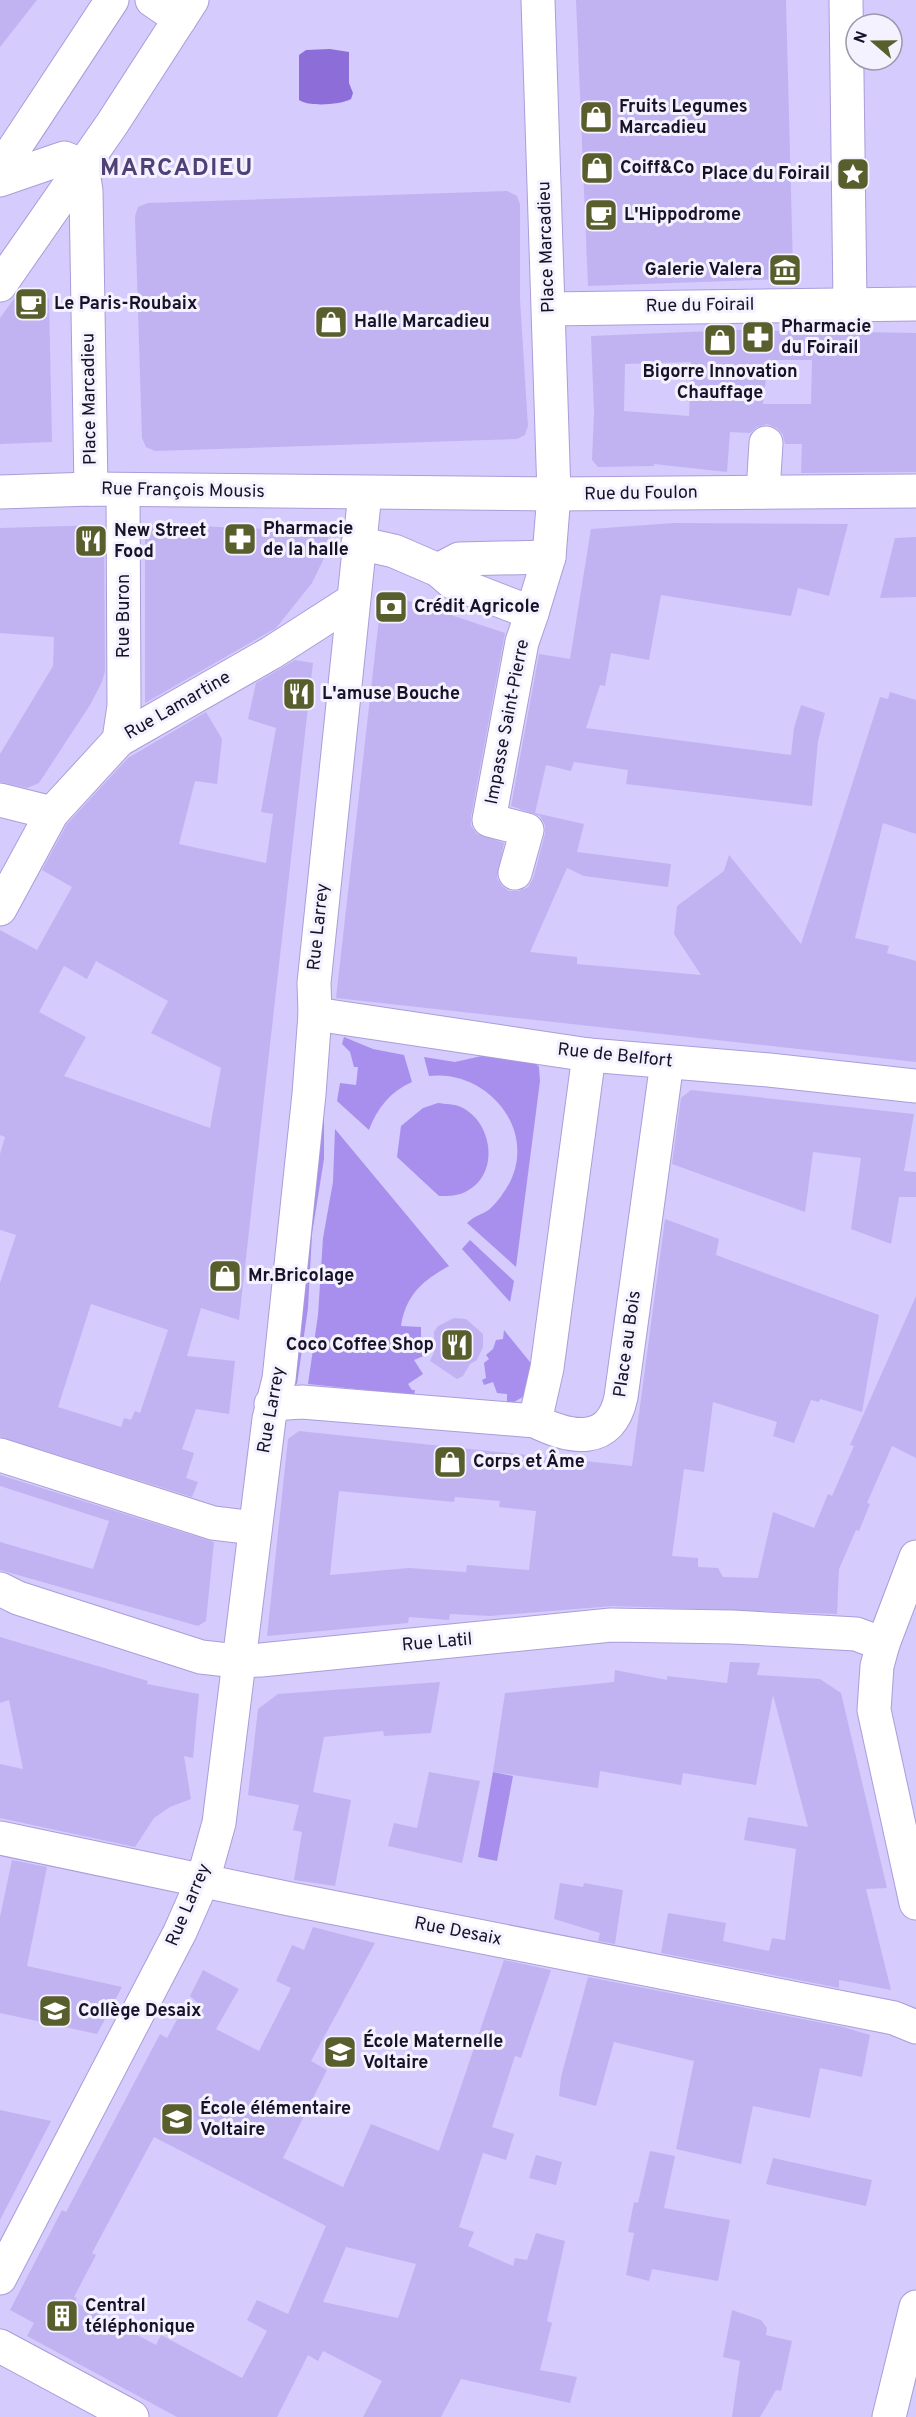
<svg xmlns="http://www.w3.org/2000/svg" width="916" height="2417" viewBox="0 0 916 2417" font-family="Overpass,sans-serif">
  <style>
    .green { fill: #a88fee }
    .water { fill: #8d6ed8 }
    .building { fill: #c1b3f1; fill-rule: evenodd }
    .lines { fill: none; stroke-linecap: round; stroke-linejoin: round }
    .minor-casing { stroke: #ab9dd9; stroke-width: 35 }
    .major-casing { stroke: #ab9dd9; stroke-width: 35 }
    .minor { stroke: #fff; stroke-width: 33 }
    .major { stroke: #fff; stroke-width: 33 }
    .labels { text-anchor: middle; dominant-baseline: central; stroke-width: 6; stroke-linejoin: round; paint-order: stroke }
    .poi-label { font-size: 18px; font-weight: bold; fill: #181228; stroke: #f4f2ff; text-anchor: start }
    .street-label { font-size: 18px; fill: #181228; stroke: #f4f2ff }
    .district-label { font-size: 24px; font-weight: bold; letter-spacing: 1.5px; fill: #4f4176; stroke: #f4f2ff }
  </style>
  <rect width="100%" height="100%" fill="#d5cbfd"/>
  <!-- green -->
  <g class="green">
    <path d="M344 1037 373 1049 404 1055 412 1082C391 1091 377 1108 369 1130L337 1101 340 1083 356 1085 358 1067H354L350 1052 342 1044Z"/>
    <path d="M495 1053 531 1058 539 1067 540 1081 516 1267 467 1223C473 1217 480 1215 487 1211 496 1205 505 1191 510 1182 537 1127 485 1069 429 1076L424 1057 455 1062Z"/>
    <path d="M438 1103C445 1104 455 1104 461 1107 493 1122 500 1174 467 1191 458 1196 449 1196 439 1196L397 1157 401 1126 423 1108Z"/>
    <path d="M316 1105 324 1115V1159L312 1234 308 1308 297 1384 291 1381Z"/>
    <path d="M335 1129 449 1266C422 1281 406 1295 401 1326L421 1327V1340L426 1355 414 1360 423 1374 408 1384 412 1390H415L414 1395 308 1384 318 1315 323 1238 333 1182Z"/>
    <path d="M470 1240 514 1281 510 1302 462 1249Z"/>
    <path d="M504 1330 534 1367 528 1394 507 1406V1394L497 1393 493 1382 484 1385 482 1380 486 1378 484 1363 489 1359 486 1355 493 1349 496 1340 503 1339Z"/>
    <path d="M493 1772 513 1776 497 1861 478 1857Z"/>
  </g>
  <!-- water -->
  <path class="water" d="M330 49 349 52V83L353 93 351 99C340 105 309 107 299 100V55L306 50Z"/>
  <!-- building -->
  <g class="building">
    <path d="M0 0H37L0 47Z"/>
    <path d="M576 0H786L793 269 785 279 588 286Z"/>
    <path d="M507 191 517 196 520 204V300L528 426 525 435 517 439 155 451 146 447 142 438 135 216 138 207 148 203Z"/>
    <path d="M16 296 49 299 52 442 0 444V318Z"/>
    <path d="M737 330 916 333V472L801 473 802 444H785L783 435 777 428 767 424 757 427 750 433 730 432 727 472 654 464V466L598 467 592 460 594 412 591 336ZM768 360H812L811 404H763ZM691 362 689 416 624 411 625 364Z"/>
    <path d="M674 523 848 524 829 596 798 588 791 616 661 595 649 660 611 653 605 686 600 685 586 728 791 755 794 728 801 705 825 713 818 741 812 806 626 784 628 770 574 762 571 771 546 765 535 813 584 824 577 852 671 864 668 887 584 876 567 868 530 952 577 957V964L701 975 674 934 677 906 724 871 729 855 801 944 880 697 888 699 890 692 916 700V834L883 823 855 938 889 946 887 953 916 961V1062L336 998 382 592 505 633 471 817V826L477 834 504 843 497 878 502 886 509 891H519L528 887 533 879 545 834V825L540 816 511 806 539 654 570 659 591 529Z"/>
    <path d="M145 524 197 526 329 532 326 554 312 583 276 628 145 703Z"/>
    <path d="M101 525 104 528 105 671 102 682 90 705 39 783 27 788 0 782V754L53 666 54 637 0 633V528Z"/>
    <path d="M916 537V597L880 598 895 538Z"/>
    <path d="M295 660 313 663 239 1320 201 1308 187 1356 235 1361 229 1414 196 1409 182 1449 194 1453 186 1478 198 1482 192 1497 0 1437V1283L16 1235 0 1230V1154L5 1137 0 1135V930L37 950 72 887 42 870 67 824 128 758 206 712 222 739 217 784 195 781 179 844 266 863 273 814 261 812 276 728 248 719 256 683ZM96 961 168 1001 151 1033 221 1068 210 1128 64 1076 86 1037 39 1012 64 966 87 979ZM91 1304 168 1330 140 1413 135 1411 131 1420 124 1418 121 1427 58 1407Z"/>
    <path d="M691 1090 914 1114 904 1171 916 1172V1197H899L891 1244 851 1229 861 1158 813 1152 805 1212 672 1164 681 1098Z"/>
    <path d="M665 1219 719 1239 716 1255 879 1315 862 1412 820 1399 819 1402 811 1400 794 1443 773 1436 777 1422 713 1402 704 1472 684 1469 672 1556 698 1558V1567L718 1568 723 1577 758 1578 773 1512 814 1528 828 1494 832 1496 854 1446 850 1445 916 1296V1458L892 1446 867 1503 870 1504 859 1531 856 1530 839 1569 837 1614 613 1606 490 1616 450 1614 449 1620 409 1617 408 1623 267 1636 288 1439 299 1431 632 1466ZM339 1491 454 1502 455 1497 500 1501 499 1507 536 1511 529 1570 467 1565 466 1572 409 1568 330 1575Z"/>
    <path d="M454 1318 466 1319 483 1334V1347L477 1360 470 1364 463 1376 457 1379 430 1361 434 1352V1332L438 1326Z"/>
    <path d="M0 1475 214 1542 206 1621 198 1626 0 1570V1542L93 1569 109 1521 0 1486Z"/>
    <path d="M0 1637 148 1681 147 1684 199 1694 193 1758 184 1756 191 1799 170 1807 154 1818 135 1847 0 1818V1764L23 1769 9 1700 0 1703Z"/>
    <path d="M730 1662 760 1663 757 1675 820 1679 841 1693 887 1888 866 1889 891 1990 839 1980V1988L661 1953 668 1913 726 1923 723 1941 769 1951 772 1938 785 1940 796 1849 744 1840 748 1817 808 1827 773 1695 756 1785 683 1773 681 1785 600 1771 598 1788 493 1772 505 1693 614 1682 615 1670 667 1680V1676L727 1683Z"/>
    <path d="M440 1682 431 1733 384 1736 383 1731 324 1737 313 1792 351 1800 335 1886 294 1880 302 1832 293 1830 299 1805 248 1795 258 1709 278 1694Z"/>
    <path d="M429 1772 480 1781 462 1863 388 1846 394 1823 417 1828Z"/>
    <path d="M12 1860 47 1867 27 1966 122 1987 97 2034 0 2013V1917Z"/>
    <path d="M560 1883 583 1887 584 1883 623 1890 615 1944 598 1941 600 1933 554 1919Z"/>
    <path d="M313 1927 375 1943 311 2061 327 2070 283 2158 343 2187 371 2124 439 2151 504 1960 551 1970 521 2058 515 2056 492 2127 514 2134 506 2160 483 2153 459 2227 474 2232 468 2246 513 2266 515 2258 527 2260 536 2233 565 2241 547 2321 552 2323 540 2370 577 2377 570 2403 461 2379 441 2417H363L382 2381 323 2351 318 2361 308 2355 277 2417H177L27 2336 34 2323 10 2310 62 2210 66 2212 160 2034 167 2038 187 2001 199 2004 190 1996 203 1970 239 1989 216 2029 259 2051 291 1988 276 1981 292 1945 304 1950ZM154 2137 326 2226 288 2314 257 2300 247 2320 267 2331 242 2378 161 2335 156 2345 75 2302 77 2298 74 2297 96 2255 92 2253ZM346 2247 416 2264 398 2318 323 2302Z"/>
    <path d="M588 1977 843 2027 870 2035 862 2077 820 2068 810 2118 753 2106 741 2164 676 2149 694 2061 614 2042 596 2106 559 2096 561 2077Z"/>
    <path d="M0 2110 51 2121 0 2220Z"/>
    <path d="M650 2151 675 2156 664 2208 730 2220 718 2281 652 2269 649 2281 626 2275 634 2233 628 2232 634 2202 638 2203Z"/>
    <path d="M536 2155 562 2162 556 2185 529 2178Z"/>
    <path d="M773 2158 872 2180 866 2206 766 2184Z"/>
    <path d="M732 2310 761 2320 767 2328 766 2335 792 2341 781 2391 776 2390 760 2417H732L740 2361 723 2357Z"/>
  </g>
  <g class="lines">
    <defs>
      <g id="minor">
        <path d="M152 0 180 19"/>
        <path d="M846 0 850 303"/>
        <path d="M0 170 112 0"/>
        <path d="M0 180 64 158 82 165 86 191 91 489"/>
        <path d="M549 309 916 304"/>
        <path d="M0 492 91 489 554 494 916 491"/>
        <path d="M763 492 766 443"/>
        <path d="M358 543 394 551 438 570 452 582 532 613 549 557 554 494 538 0"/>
        <path d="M438 570 459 559 549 557"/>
        <path d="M119 740 124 706 123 491"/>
        <path d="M0 800 52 813"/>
        <path d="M515 873 527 830 489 820 522 642 532 613"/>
        <path d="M0 909 52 813 119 740 271 653 352 601"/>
        <path d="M315 1014 589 1055 769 1070 916 1086"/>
        <path d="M271 1404 302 1402 535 1421C571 1439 611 1446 621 1397L667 1062"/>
        <path d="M535 1421 547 1368 589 1055"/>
        <path d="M0 1455 213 1523 255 1528"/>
        <path d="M0 1589 18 1598 201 1657 237 1661 261 1660 611 1625 732 1627 856 1634 883 1644"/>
        <path d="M0 1838 290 1899 894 2018 916 2027"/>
        <path d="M0 2278 180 1932 203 1880 219 1823 269 1419 279 1379 309 1094 315 1014 314 983 365 493"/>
        <path d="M0 2346 132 2417"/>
      </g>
      <g id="major">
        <path d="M0 285 112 124 192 0"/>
        <path d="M916 1557 883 1644 877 1666 874 1710 916 1903"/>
        <path d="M889 2417 916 2307"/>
      </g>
    </defs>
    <!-- minor casing -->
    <use href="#minor" class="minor-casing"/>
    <!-- major casing -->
    <use href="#major" class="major-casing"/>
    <!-- minor -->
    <use href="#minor" class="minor"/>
    <!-- major -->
    <use href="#major" class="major"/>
  </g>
  <!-- icons -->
  <defs>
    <symbol id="shop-square" viewBox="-11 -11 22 22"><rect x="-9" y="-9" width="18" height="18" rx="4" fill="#585e2c" stroke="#f4f2ff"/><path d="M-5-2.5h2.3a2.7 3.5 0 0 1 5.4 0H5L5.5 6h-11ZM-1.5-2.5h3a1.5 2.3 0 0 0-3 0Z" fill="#fff"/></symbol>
    <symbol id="sight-square" viewBox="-11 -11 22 22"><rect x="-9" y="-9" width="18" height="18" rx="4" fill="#585e2c" stroke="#f4f2ff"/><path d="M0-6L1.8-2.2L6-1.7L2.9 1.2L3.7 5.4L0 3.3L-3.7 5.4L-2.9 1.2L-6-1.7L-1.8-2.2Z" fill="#fff"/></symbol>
    <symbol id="cafe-square" viewBox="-11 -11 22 22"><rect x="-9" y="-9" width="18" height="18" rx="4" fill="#585e2c" stroke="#f4f2ff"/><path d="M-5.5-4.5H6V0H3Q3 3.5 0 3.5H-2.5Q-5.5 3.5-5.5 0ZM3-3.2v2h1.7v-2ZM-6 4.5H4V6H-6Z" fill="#fff"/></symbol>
    <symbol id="museum-square" viewBox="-11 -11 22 22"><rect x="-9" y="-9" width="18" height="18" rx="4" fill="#585e2c" stroke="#f4f2ff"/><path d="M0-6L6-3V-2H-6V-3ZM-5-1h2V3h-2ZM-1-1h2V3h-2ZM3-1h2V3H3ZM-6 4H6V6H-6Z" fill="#fff"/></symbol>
    <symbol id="pharmacy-square" viewBox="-11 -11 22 22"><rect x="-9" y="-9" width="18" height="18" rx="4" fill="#585e2c" stroke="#f4f2ff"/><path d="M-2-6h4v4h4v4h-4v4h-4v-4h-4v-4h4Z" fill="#fff"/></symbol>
    <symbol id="restaurant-square" viewBox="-11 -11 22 22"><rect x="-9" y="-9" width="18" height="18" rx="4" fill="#585e2c" stroke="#f4f2ff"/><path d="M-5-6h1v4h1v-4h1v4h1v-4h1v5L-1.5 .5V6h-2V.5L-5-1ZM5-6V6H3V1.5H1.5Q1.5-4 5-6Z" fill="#fff"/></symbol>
    <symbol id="bank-square" viewBox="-11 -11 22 22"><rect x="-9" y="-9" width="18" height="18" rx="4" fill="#585e2c" stroke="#f4f2ff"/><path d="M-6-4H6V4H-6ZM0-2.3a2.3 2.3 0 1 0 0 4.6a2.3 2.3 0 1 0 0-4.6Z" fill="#fff"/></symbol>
    <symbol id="school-square" viewBox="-11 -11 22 22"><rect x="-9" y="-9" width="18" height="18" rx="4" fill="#585e2c" stroke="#f4f2ff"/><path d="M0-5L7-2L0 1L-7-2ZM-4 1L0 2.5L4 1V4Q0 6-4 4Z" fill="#fff"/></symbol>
    <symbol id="building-square" viewBox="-11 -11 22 22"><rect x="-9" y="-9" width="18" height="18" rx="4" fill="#585e2c" stroke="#f4f2ff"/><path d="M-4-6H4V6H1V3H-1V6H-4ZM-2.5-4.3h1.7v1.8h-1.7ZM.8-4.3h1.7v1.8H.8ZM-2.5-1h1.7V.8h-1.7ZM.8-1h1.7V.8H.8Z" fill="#fff"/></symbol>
  </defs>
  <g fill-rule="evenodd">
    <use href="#shop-square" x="577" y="98" width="38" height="38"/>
    <use href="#shop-square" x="578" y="149" width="38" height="38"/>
    <use href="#sight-square" x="834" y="155" width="38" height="38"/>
    <use href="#cafe-square" x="582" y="196" width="38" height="38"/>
    <use href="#museum-square" x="766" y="251" width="38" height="38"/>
    <use href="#cafe-square" x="12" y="285" width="38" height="38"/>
    <use href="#shop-square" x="312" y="303" width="38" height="38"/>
    <use href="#pharmacy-square" x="739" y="318" width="38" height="38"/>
    <use href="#shop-square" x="701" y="321" width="38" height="38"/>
    <use href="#pharmacy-square" x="221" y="520" width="38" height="38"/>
    <use href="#restaurant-square" x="72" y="522" width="38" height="38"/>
    <use href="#bank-square" x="372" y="588" width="38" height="38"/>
    <use href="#restaurant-square" x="280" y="675" width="38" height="38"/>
    <use href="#shop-square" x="206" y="1257" width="38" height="38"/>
    <use href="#restaurant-square" x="438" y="1326" width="38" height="38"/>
    <use href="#shop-square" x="431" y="1443" width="38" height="38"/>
    <use href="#school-square" x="36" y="1992" width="38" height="38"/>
    <use href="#school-square" x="321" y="2033" width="38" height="38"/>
    <use href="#school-square" x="158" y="2100" width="38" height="38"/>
    <use href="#building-square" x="43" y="2297" width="38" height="38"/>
  </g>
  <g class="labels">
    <!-- poi labels -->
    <g class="poi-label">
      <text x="619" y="107">Fruits Legumes<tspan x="619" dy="21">Marcadieu</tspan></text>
      <text x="620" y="168">Coiff&amp;Co</text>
      <text x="830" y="174" text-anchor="end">Place du Foirail</text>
      <text x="624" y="215">L'Hippodrome</text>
      <text x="762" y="270" text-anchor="end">Galerie Valera</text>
      <text x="54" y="304">Le Paris-Roubaix</text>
      <text x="354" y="322">Halle Marcadieu</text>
      <text x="781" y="327">Pharmacie<tspan x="781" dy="21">du Foirail</tspan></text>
      <text x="720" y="372" text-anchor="middle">Bigorre Innovation<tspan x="720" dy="21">Chauffage</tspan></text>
      <text x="263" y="529">Pharmacie<tspan x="263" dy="21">de la halle</tspan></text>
      <text x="114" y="531">New Street<tspan x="114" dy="21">Food</tspan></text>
      <text x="414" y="607">Crédit Agricole</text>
      <text x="322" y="694">L'amuse Bouche</text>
      <text x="248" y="1276">Mr.Bricolage</text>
      <text x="434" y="1345" text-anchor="end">Coco Coffee Shop</text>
      <text x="473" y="1462">Corps et Âme</text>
      <text x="78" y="2011">Collège Desaix</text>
      <text x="363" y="2042">École Maternelle<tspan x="363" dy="21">Voltaire</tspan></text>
      <text x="200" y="2109">École élémentaire<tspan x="200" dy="21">Voltaire</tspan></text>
      <text x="85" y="2306">Central<tspan x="85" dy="21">téléphonique</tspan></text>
    </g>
    <!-- street labels -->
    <g class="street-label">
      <text transform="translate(547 247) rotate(-92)">Place Marcadieu</text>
      <text transform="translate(700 306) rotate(-1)">Rue du Foirail</text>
      <text transform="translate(90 399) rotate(-91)">Place Marcadieu</text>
      <text transform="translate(183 491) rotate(1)">Rue François Mousis</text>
      <text transform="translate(641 494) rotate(-1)">Rue du Foulon</text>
      <text transform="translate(124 616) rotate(-90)">Rue Buron</text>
      <text transform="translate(178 706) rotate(-30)">Rue Lamartine</text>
      <text transform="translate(508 722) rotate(-79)">Impasse Saint-Pierre</text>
      <text transform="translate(319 927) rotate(-84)">Rue Larrey</text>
      <text transform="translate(615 1056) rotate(6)">Rue de Belfort</text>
      <text transform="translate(628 1344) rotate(-82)">Place au Bois</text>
      <text transform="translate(272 1410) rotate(-80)">Rue Larrey</text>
      <text transform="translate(437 1643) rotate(-5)">Rue Latil</text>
      <text transform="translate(189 1905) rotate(-67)">Rue Larrey</text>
      <text transform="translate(458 1932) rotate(11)">Rue Desaix</text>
    </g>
    <!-- district labels -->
    <g class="district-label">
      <text x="177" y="169">MARCADIEU</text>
    </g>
  </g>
  <!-- north arrow -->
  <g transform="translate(874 42) rotate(290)"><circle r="28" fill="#f4f2ff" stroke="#9c98a9" stroke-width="1.5"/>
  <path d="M0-4.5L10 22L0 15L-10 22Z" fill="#585e2c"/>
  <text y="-9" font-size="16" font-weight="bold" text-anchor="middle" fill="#181228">N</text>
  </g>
</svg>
